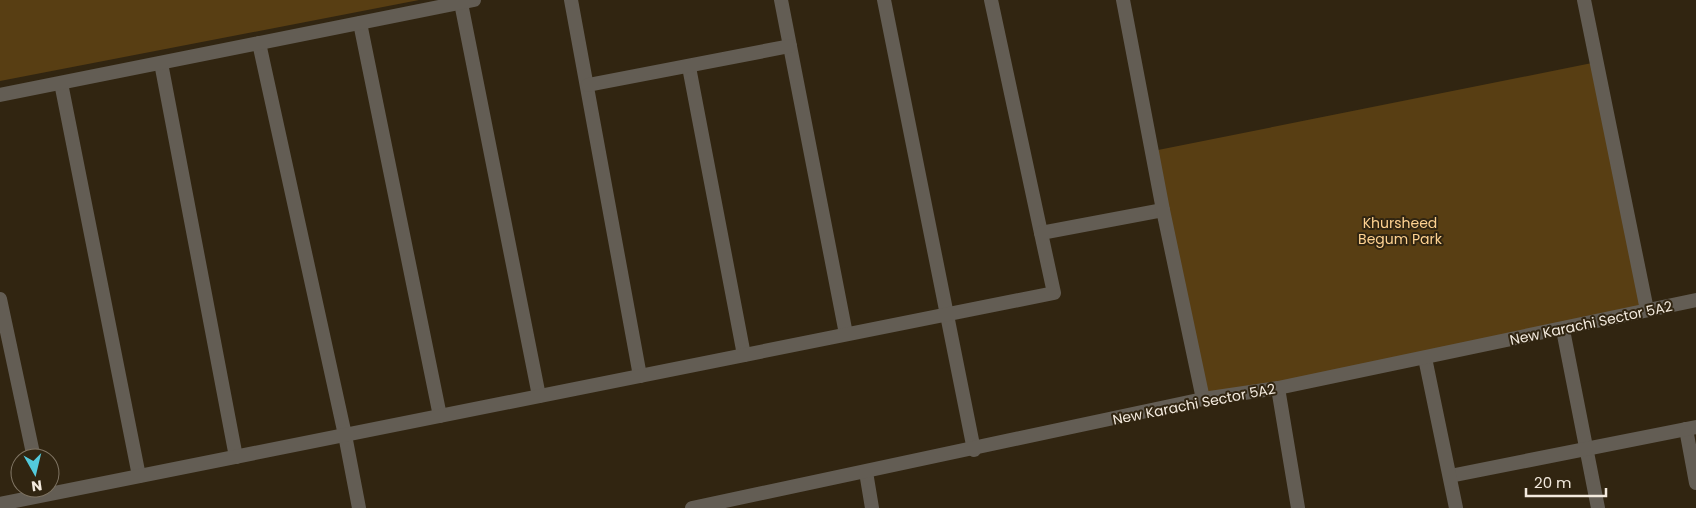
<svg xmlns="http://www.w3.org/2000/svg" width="1696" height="508" viewBox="0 0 1696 508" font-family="Poppins,sans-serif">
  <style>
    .green { fill: #583e13 }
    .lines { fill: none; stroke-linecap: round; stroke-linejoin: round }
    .minor { stroke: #635d54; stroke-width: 14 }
    .tertiary { stroke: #635d54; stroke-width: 14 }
    .labels { text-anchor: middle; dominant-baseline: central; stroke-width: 4; stroke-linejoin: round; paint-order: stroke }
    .park-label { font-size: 14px; fill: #fed291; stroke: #312511 }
    .street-label { font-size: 14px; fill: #f3eade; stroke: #312511 }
  </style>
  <rect width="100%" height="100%" fill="#312511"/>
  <!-- green -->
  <g class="green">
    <path d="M0 0H419L0 81Z"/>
    <path d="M1597 62 1647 310 1203 399 1153 151Z"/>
  </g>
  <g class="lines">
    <!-- minor -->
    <g class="minor">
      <path d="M571 0 640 376"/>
      <path d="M781 0 846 334"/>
      <path d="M884 0 974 450"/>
      <path d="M991 0 1041 233"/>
      <path d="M461 3 539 396"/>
      <path d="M360 23 440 416"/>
      <path d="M259 43 345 435 359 508"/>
      <path d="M161 63 236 457"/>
      <path d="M689 67 744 355"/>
      <path d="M61 83 139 476"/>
      <path d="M588 85 790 46"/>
      <path d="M0 95 474 0"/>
      <path d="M0 299 34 458"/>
      <path d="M1563 330 1598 508"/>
      <path d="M1278 388 1298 508"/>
      <path d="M1686 429 1696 483"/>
      <path d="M866 472 872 508"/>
      <path d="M1450 476 1696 427"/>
      <path d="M0 504 1054 293 1041 233 1163 210"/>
    </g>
    <!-- tertiary -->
    <g class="tertiary">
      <path d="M1123 0 1163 210 1203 399"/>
      <path d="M1584 0 1647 310"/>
      <path d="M1425 358 1456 508"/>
      <path d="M692 508 1203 399 1278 388 1696 300"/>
    </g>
  </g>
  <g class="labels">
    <!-- park labels -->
    <g class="park-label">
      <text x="1400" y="223">Khursheed<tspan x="1400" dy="16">Begum Park</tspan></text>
    </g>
    <!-- street labels -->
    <g class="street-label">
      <text transform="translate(1591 323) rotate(-12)">New Karachi Sector 5A2</text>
      <text transform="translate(1194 404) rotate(-11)">New Karachi Sector 5A2</text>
    </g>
  </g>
  <!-- north arrow -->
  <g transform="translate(35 473) rotate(172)"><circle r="24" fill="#312511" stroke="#7f7463"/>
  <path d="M0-4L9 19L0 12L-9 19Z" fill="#53cadc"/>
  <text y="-8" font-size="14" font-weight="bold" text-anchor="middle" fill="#f3eade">N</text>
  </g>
  <!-- scale -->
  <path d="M1526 488v8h80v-8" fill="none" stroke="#f3eade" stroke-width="2.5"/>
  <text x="1534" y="488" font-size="15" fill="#f3eade" stroke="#312511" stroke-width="4" paint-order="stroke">20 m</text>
</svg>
